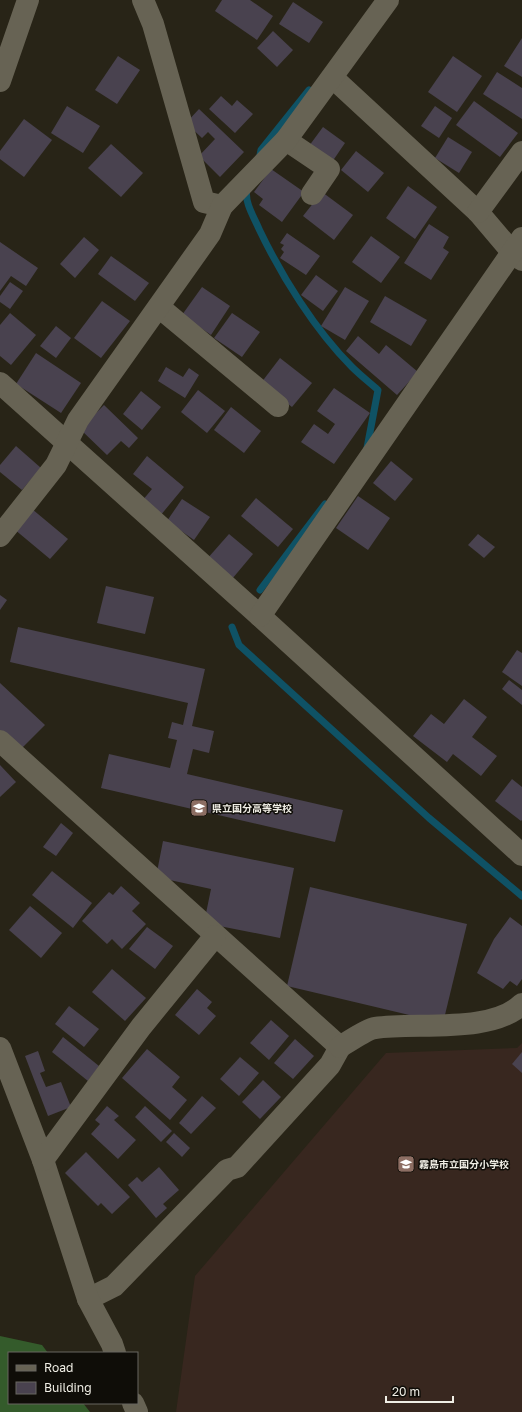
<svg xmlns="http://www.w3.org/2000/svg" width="522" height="1412" viewBox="0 0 522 1412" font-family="'Golos Text','Noto Sans JP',sans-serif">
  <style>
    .education { fill: #38271f }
    .forest { fill: #345b2b }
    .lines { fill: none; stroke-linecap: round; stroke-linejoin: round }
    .stream { stroke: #0f5265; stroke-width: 7 }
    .building { fill: #49424f }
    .minor { stroke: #676354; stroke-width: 22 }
    .labels { text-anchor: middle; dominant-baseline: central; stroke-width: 3; stroke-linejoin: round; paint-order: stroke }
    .poi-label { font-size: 10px; font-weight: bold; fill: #f0eee5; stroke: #0f0d08; text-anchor: start }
  </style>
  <rect width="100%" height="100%" fill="#282417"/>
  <!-- education -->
  <path class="education" d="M522 1043V1412H176L195 1276 386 1053 517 1048Z"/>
  <!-- forest -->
  <path class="forest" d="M0 1336 42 1345 48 1353H9V1403H83L90 1412H0Z"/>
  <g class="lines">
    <!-- stream -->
    <g class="stream">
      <path d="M260 155 261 150 309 90"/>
      <path d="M247 189C244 202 254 217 259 229 282 277 315 330 352 367 360 375 369 382 378 390L367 448"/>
      <path d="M260 590 325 504"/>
      <path d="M232 627 239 645 429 818 522 896"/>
    </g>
  </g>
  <!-- building -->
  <g class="building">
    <path d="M222 0H250L273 16 257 40 215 11Z"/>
    <path d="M293 2 323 22 309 43 279 24Z"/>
    <path d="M273 31 293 50 277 67 257 48Z"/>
    <path d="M522 38V77L504 66Z"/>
    <path d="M118 56 140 70 117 104 95 90Z"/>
    <path d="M453 56 482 76 457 112 428 92Z"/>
    <path d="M497 72 522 88V119L483 94Z"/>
    <path d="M221 96 232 106 237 100 253 114 235 133 209 109Z"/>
    <path d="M474 101 518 133 500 157 456 125Z"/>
    <path d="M67 106 100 126 83 153 51 133Z"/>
    <path d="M435 106 452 118 439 138 421 126Z"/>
    <path d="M199 109 244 152 220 177 199 156 215 139 208 132 202 138 186 123Z"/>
    <path d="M24 119 52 140 24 177 0 159V151Z"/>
    <path d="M323 127 345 143 332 162 309 146Z"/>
    <path d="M448 137 472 152 459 173 435 158Z"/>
    <path d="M111 144 143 173 121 197 88 168Z"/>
    <path d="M356 151 384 173 368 192 341 170Z"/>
    <path d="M271 169 304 192 282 222 259 205 263 199 254 192Z"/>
    <path d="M408 186 437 207 415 239 386 218Z"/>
    <path d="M322 192 353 215 334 240 303 216Z"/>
    <path d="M429 224 449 237 443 248 449 252 431 280 404 263Z"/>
    <path d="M287 233 320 256 306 275 280 258 284 252 281 249 284 245 280 243Z"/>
    <path d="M371 236 400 257 381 283 352 262Z"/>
    <path d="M84 237 99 250 75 278 60 264Z"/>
    <path d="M0 242 38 268 26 286 11 276 0 291Z"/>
    <path d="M111 256 149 283 135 301 98 274Z"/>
    <path d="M316 275 338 291 323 311 301 295Z"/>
    <path d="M10 282 23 291 10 309 0 302V296Z"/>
    <path d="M202 287 230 306 211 335 182 315Z"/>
    <path d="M345 287 369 301 345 340 321 326Z"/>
    <path d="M385 296 427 320 411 346 370 322Z"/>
    <path d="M102 301 130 321 101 358 74 338Z"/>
    <path d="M10 313 36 335 11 365 0 356V325Z"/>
    <path d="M232 313 260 332 242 357 214 338Z"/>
    <path d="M56 326 71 338 56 358 40 346Z"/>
    <path d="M358 336 379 354 386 345 418 372 397 395 346 351Z"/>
    <path d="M36 353 81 383 61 413 16 384Z"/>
    <path d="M280 358 312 383 292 407 261 383Z"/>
    <path d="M166 367 183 377 189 368 199 375 185 398 158 381Z"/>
    <path d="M334 388 370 413 334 464 301 442 314 424 328 434 335 424 317 411Z"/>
    <path d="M198 390 225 411 207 433 181 412Z"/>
    <path d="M141 391 161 407 142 430 123 414Z"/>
    <path d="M104 405 138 438 129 448 121 441 107 455 80 429Z"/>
    <path d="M231 407 261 431 244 453 214 430Z"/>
    <path d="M16 446 41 468 22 490 0 472V465Z"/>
    <path d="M147 456 184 487 160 516 142 501 152 489 133 474Z"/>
    <path d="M391 461 413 479 395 501 373 483Z"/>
    <path d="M358 496 390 518 368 550 336 528Z"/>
    <path d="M256 498 293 529 278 547 241 516Z"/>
    <path d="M182 499 210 517 194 540 167 521Z"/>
    <path d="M32 509 68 539 50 559 14 529Z"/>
    <path d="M229 534 253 554 232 579 207 559Z"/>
    <path d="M478 534 495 547 484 558 468 545Z"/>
    <path d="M106 586 154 597 145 634 97 623Z"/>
    <path d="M0 595 7 600 0 610Z"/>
    <path d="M18 627 205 669 192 726 214 731 209 753 193 749 187 774 343 810 335 842 101 788 109 754 170 768 177 740 168 738 172 722 183 725 188 703 10 662Z"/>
    <path d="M517 650 522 653V686L502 672Z"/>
    <path d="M509 680 522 690V705L502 689Z"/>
    <path d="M0 683 45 725 21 749 0 730Z"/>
    <path d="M464 699 487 717 472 737 497 756 481 776 453 754 447 762 413 736 431 714 444 724Z"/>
    <path d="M0 765 16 782 0 797Z"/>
    <path d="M512 779 522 787V820L521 821 495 801Z"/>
    <path d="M61 823 73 833 56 856 43 847Z"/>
    <path d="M163 841 294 868 280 938 204 923 211 889 156 877Z"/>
    <path d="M52 871 92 903 73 928 32 895Z"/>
    <path d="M121 886 140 903 132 911 146 924 122 949 112 939 107 944 82 921 109 892 113 895Z"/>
    <path d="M310 887 467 924 443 1023 287 986Z"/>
    <path d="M30 906 62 933 41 958 9 930Z"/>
    <path d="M510 917 522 926V979L517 986 510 981 503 989 477 973 494 939Z"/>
    <path d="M147 927 173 946 155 969 129 949Z"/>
    <path d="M112 969 146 998 125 1021 92 992Z"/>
    <path d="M197 989 212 1002 207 1008 216 1016 199 1035 175 1015Z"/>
    <path d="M69 1006 99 1029 84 1047 55 1024Z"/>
    <path d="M271 1020 289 1036 269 1060 250 1043Z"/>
    <path d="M63 1037 99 1066 88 1081 52 1052Z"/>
    <path d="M295 1039 314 1056 293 1079 274 1063Z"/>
    <path d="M147 1049 180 1077 172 1087 187 1100 170 1120 122 1078Z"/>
    <path d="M38 1051 45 1071 40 1073 46 1087 61 1082 71 1107 48 1116 25 1056Z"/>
    <path d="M522 1052V1073L512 1064Z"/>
    <path d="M240 1057 259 1073 239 1096 220 1079Z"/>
    <path d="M263 1080 281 1097 260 1119 242 1102Z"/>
    <path d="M202 1096 216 1108 191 1134 179 1123Z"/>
    <path d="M107 1106 119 1116 114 1120 136 1140 118 1159 91 1134 100 1124 95 1120Z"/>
    <path d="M145 1106 172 1131 161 1142 135 1117Z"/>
    <path d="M174 1133 190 1148 182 1157 166 1142Z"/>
    <path d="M86 1152 130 1197 112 1214 101 1203 98 1206 65 1173Z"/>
    <path d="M159 1167 179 1190 163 1204 167 1208 156 1218 128 1185 137 1177 142 1182Z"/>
  </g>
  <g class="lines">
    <!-- minor -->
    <g class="minor">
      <path d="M143 0 153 24 204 202 222 206"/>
      <path d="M333 78 478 212 512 252 522 260"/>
      <path d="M0 81 28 0"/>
      <path d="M286 140 329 169 312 194"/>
      <path d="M478 212 522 152"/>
      <path d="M159 307 278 406"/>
      <path d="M0 383 260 616 522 855"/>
      <path d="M0 536 56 465 78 420 210 234 222 206 286 140 388 0"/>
      <path d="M260 616 522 238"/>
      <path d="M0 741 340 1047 330 1065 237 1167 227 1170 114 1286 88 1299"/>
      <path d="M340 1047C348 1042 367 1029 375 1028 417 1022 491 1034 522 1004"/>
      <path d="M0 1048 43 1160 88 1299 112 1344 115 1353"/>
      <path d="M43 1160 141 1027 215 936"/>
      <path d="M133 1403 137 1412"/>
    </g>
  </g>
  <!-- icons -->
  <defs>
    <symbol id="school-square" viewBox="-11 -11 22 22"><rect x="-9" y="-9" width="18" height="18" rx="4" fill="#8d6e63" stroke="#0f0d08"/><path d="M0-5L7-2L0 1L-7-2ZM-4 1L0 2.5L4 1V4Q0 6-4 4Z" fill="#fff"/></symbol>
  </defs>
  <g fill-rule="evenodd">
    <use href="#school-square" x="189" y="798" width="20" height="20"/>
    <use href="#school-square" x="396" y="1154" width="20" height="20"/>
  </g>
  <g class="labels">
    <!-- poi labels -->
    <g class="poi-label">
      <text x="212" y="808">県立国分高等学校</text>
      <text x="419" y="1164">霧島市立国分小学校</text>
    </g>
  </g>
  <!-- legend -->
  <rect x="8" y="1352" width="130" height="52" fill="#0f0d08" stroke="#696760"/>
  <rect x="16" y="1365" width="20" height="6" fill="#676354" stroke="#696760"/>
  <text x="44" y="1372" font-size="12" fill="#f0eee5">Road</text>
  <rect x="16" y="1382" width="20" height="12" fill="#49424f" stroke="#696760"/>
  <text x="44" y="1392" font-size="12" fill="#f0eee5">Building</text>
  <!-- scale -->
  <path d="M386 1396v6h67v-6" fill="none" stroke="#f0eee5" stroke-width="2"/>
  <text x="392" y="1396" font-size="12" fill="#f0eee5" stroke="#0f0d08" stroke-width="3" paint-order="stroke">20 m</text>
</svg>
